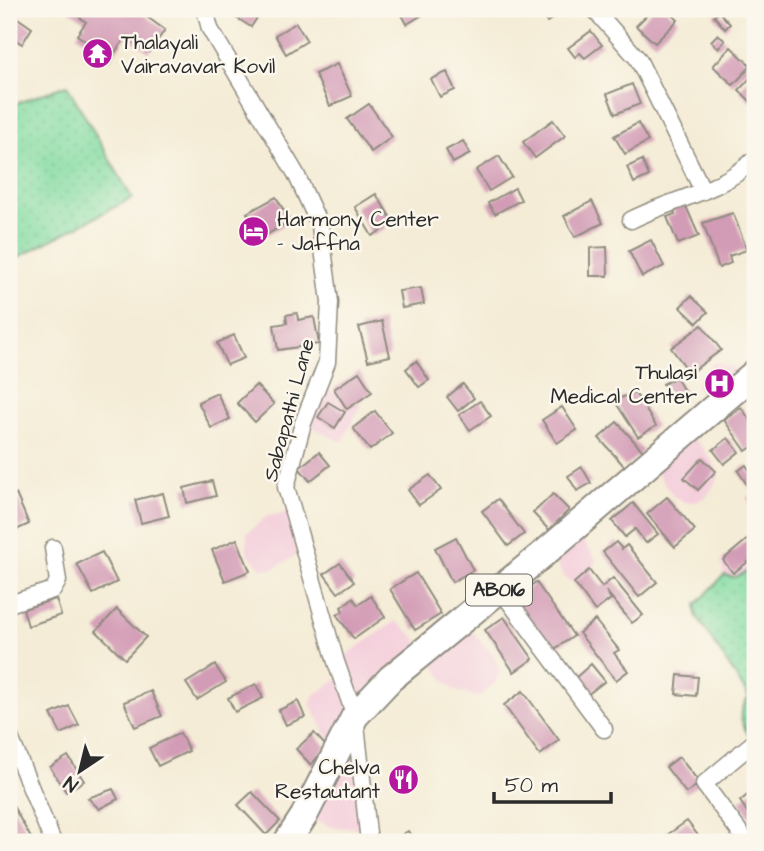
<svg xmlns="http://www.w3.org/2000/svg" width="764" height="851" viewBox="0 0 764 851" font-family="'Architects Daughter',sans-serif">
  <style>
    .built { fill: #f4cfdc }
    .park { fill: url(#park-dots); stroke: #568366; stroke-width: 2 }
    .building { fill: #d39cb6 }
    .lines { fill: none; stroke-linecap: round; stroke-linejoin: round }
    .minor-casing { stroke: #908c80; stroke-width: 19 }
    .primary-casing { stroke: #908c80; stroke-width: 30 }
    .minor { stroke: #fff; stroke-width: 16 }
    .primary { stroke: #fff; stroke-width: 26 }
    .labels { text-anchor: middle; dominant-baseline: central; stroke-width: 5; stroke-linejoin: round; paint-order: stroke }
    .shield { fill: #fbf7ec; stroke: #696865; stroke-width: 2 }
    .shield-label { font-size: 19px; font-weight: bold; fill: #2b2b2b }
    .poi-label { font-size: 21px; fill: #2b2b2b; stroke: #fbf7ec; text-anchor: start }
    .street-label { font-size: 21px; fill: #2b2b2b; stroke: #fbf7ec }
  </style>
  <defs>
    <pattern id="park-dots" width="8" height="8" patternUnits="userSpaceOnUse" patternTransform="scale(1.75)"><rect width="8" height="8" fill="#82dba1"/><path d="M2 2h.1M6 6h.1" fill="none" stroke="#70bc8b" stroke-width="1.8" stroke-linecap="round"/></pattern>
  </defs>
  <rect width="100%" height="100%" fill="#fbf7ec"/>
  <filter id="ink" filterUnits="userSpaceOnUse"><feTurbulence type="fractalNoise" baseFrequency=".0143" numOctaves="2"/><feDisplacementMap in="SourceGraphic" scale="14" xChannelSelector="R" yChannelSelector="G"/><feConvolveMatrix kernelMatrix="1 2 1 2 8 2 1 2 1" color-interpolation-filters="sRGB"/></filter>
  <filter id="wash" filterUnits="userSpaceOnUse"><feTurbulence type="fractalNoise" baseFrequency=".00686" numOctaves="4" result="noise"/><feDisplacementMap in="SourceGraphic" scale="28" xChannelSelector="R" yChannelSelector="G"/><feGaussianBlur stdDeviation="1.57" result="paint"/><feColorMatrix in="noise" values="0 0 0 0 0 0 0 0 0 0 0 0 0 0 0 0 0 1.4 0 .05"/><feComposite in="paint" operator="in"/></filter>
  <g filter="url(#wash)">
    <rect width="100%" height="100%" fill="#f4ecd6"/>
    <!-- built -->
    <g class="built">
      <path d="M717 362 734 368 744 383 710 403 703 398 696 385 711 364Z"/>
      <path d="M318 384 361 405 342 442 303 423Z"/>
      <path d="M688 430 714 463 719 477 707 496 696 502H684L673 496 650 462Z"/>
      <path d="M292 511 303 552 272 569 261 568 247 552V533L266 517Z"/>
      <path d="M573 527 596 559 592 574 574 583 565 578 548 550Z"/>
      <path d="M755 532V568L735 577 724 575 721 561Z"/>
      <path d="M462 620 495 657 499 671 496 682 479 697 456 691 445 681 425 652 355 716 368 828 332 827 304 816 335 752 310 703 314 695 341 677 336 662 396 621 413 635 425 651Z"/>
    </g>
    <!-- park -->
    <g class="park">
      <path d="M67 85 132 198 9 262V106Z"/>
      <path d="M755 568V746C744 727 734 717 749 697L696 615V605L724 575 735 577Z"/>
    </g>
    <g id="blocks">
      <!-- building -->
      <g class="building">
        <path d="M68 9H136L165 30 149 52 127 36 110 59 77 35 86 22Z"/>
        <path d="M231 9H263L251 27 229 13Z"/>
        <path d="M399 9H419L422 15 407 24Z"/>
        <path d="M538 9H569L547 22Z"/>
        <path d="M653 9H666L678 20 655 43 636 26Z"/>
        <path d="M9 12 32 28 22 44 9 35Z"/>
        <path d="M719 12 730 24 725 29 714 16Z"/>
        <path d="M296 23 307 41 286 54 275 35Z"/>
        <path d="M591 31 602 45 585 58 580 53 575 57 568 48Z"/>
        <path d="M718 34 725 41 718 48 711 41Z"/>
        <path d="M731 47 751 66 733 85 713 66Z"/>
        <path d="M337 64 352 96 330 106 315 74Z"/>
        <path d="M447 72 455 90 440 97 431 79Z"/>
        <path d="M755 73V106L739 90Z"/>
        <path d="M632 84 640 104 615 114 607 94Z"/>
        <path d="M369 104 392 137 371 152 347 119Z"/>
        <path d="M553 120 565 136 535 158 523 142Z"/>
        <path d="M638 123 648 141 625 154 614 136Z"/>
        <path d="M463 141 470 154 453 163 446 150Z"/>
        <path d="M499 156 512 177 489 191 476 170Z"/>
        <path d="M642 160 649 176 634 183 627 167Z"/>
        <path d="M515 188 521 200 495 214 488 203Z"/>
        <path d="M376 194 394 223 372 236 355 207Z"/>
        <path d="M276 197 290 221 261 238 247 213Z"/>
        <path d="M592 201 603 223 575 237 564 216Z"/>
        <path d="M685 204 699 236 678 244 667 217 675 214 673 209Z"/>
        <path d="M733 213 747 250 729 256 731 263 719 268 703 223Z"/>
        <path d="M651 240 664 266 642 277 629 251Z"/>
        <path d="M607 247 608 276H590V248Z"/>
        <path d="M421 288 424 304 402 308 399 291Z"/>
        <path d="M691 296 708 312 697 323 680 307Z"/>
        <path d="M297 313 298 320 314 317 319 344 278 350 274 325 287 323 286 315Z"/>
        <path d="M382 321 390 356 368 361 359 327Z"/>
        <path d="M702 325 721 350 690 373 671 348Z"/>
        <path d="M234 335 244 358 227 365 217 343Z"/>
        <path d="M416 361 429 380 419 387 406 369Z"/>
        <path d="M359 372 372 392 347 409 334 389Z"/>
        <path d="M676 377 685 393 672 400 663 384Z"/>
        <path d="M463 384 474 398 458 411 447 397Z"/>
        <path d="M256 385 274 404 255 422 237 403Z"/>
        <path d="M217 393 230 419 211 428 198 402Z"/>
        <path d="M635 393 656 426 638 437 614 400Z"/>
        <path d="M480 401 491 416 470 430 459 415Z"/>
        <path d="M328 402 345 412 335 428 318 417Z"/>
        <path d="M562 407 577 430 557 443 542 420Z"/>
        <path d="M741 407 755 427V445L746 451 724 420Z"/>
        <path d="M375 411 392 433 370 450 353 428Z"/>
        <path d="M617 422 643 451 625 467 599 438Z"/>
        <path d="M728 438 739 452 724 464 713 450Z"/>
        <path d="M319 452 330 465 310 481 299 468Z"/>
        <path d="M702 458 716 471 698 490 684 478Z"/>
        <path d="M746 465 755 479V510L747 498 753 494 738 471Z"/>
        <path d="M582 467 591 483 577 491 568 476Z"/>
        <path d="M430 475 441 490 419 505 408 490Z"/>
        <path d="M212 481 216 496 187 503 184 488Z"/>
        <path d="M163 493 169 516 141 523 135 500Z"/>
        <path d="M16 494 29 524 14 531 9 526V497Z"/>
        <path d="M553 494 569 510 549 530 533 513Z"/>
        <path d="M667 497 695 530 675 547 647 514Z"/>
        <path d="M498 499 524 534 508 546 482 511Z"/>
        <path d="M633 503 658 534 646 543 635 529 625 537 612 521Z"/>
        <path d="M755 533V563L752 559 733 573 723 560Z"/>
        <path d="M456 537 473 570 452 582 435 548Z"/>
        <path d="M237 539 250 571 225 581 212 550Z"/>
        <path d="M616 542 622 549 627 545 657 582 639 597 603 552Z"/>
        <path d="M102 552 117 582 93 594 77 564Z"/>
        <path d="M340 563 354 582 338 593 324 574Z"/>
        <path d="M589 570 602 587 613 578 643 615 632 623 606 591 611 599 595 611 574 583Z"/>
        <path d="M416 573 441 614 415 630 390 589Z"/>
        <path d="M536 582 574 636 550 652 513 598Z"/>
        <path d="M371 596 385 617 354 639 337 615 343 611 341 607 353 598 358 605Z"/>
        <path d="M56 599 61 615 28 626 23 609Z"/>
        <path d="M117 609 146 637 125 659 96 631Z"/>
        <path d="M504 617 533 659 514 672 485 630Z"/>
        <path d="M595 620 619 650 614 653 628 671 616 680 579 633Z"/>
        <path d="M591 664 605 681 587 695 574 679Z"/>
        <path d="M215 665 226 682 197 700 186 683Z"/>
        <path d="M678 675 698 677 696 696 676 694Z"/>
        <path d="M256 684 263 698 235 712 228 698Z"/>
        <path d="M151 691 162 716 135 727 124 702Z"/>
        <path d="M523 691 559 740 540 755 504 705Z"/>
        <path d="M298 701 305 717 286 725 279 710Z"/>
        <path d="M69 706 79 725 61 734 51 714Z"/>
        <path d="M180 733 189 751 158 766 149 748Z"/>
        <path d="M314 733 326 746 311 765 296 749Z"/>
        <path d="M68 756 84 781 66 792 50 767Z"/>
        <path d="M679 757 700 783 686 793 666 767Z"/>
        <path d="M113 789 118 799 99 809 88 798Z"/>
        <path d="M755 789V824L740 801Z"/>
        <path d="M252 792 280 821 266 835 238 805Z"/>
        <path d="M9 799 31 838 25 842H9Z"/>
        <path d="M687 821 703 842H657Z"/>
        <path d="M408 831 415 842H390Z"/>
      </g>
    </g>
  </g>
  <g filter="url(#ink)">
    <use href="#blocks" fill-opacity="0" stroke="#908c80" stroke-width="2"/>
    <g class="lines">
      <defs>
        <g id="minor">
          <path d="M205 9 210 29 296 174 320 226 330 302 327 362 303 423 286 487 336 662 355 716 369 842"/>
          <path d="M594 9 638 59 703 191"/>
          <path d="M631 220C675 198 718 193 755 159"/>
          <path d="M500 589 604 729"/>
          <path d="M9 604 53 590 58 581 53 548"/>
          <path d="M9 735 53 842"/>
          <path d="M747 842 704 784 753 743"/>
        </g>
        <path id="primary" d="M287 842 304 816 355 716 391 678 548 550 755 373"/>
      </defs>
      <!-- minor casing -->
      <use href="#minor" class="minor-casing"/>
      <!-- primary casing -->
      <use href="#primary" class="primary-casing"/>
      <!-- minor -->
      <use href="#minor" class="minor"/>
      <!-- primary -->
      <use href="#primary" class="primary"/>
    </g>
  </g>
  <!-- icons -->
  <defs>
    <symbol id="temple-disc" viewBox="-11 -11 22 22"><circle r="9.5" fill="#b5179e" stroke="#fbf7ec"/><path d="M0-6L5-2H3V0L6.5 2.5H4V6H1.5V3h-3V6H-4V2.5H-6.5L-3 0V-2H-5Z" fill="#fff"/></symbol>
    <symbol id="hotel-disc" viewBox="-11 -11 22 22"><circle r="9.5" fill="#b5179e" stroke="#fbf7ec"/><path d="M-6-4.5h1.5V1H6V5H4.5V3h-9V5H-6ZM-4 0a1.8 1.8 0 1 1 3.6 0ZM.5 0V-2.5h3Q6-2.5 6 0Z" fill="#fff"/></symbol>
    <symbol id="hospital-disc" viewBox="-11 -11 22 22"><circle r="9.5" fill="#b5179e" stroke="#fbf7ec"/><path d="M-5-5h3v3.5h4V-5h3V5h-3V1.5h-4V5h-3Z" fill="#fff"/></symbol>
    <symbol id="restaurant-disc" viewBox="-11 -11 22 22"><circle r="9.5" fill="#b5179e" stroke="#fbf7ec"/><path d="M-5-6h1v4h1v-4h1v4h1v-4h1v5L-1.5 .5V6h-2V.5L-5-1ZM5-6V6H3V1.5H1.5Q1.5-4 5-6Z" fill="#fff"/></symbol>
  </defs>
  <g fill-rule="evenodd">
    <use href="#temple-disc" x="80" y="36" width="35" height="35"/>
    <use href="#hotel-disc" x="236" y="214" width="35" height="35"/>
    <use href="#hospital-disc" x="702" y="366" width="35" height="35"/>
    <use href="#restaurant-disc" x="386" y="762" width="35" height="35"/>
  </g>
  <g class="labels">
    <!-- shield labels -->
    <rect class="shield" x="466" y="574.5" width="66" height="31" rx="5"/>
    <g class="shield-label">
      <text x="499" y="590">AB016</text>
    </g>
    <!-- poi labels -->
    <g class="poi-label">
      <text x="121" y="42">Thalayali<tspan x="121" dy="24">Vairavavar Kovil</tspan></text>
      <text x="277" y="219">Harmony Center<tspan x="277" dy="24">- Jaffna</tspan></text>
      <text x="697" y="372" text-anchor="end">Thulasi<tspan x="697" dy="24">Medical Center</tspan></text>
      <text x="380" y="767" text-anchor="end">Chelva<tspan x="380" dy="24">Restautant</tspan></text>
    </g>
    <!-- street labels -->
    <g class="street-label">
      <text transform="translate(289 410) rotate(-75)">Sabapathi Lane</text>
    </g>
  </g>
  <!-- margin -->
  <rect width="764" height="851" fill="none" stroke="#fbf7ec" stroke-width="35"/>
  <!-- north arrow -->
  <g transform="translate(80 771) rotate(215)" stroke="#fbf7ec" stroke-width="5" paint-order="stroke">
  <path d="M0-5L12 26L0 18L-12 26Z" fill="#2b2b2b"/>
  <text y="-10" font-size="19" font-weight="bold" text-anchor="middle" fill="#2b2b2b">N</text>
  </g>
  <!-- scale -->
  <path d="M494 792v10h117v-10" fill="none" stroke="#2b2b2b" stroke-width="3.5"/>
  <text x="505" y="792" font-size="21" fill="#2b2b2b" stroke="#fbf7ec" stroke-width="5" paint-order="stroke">50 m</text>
</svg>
